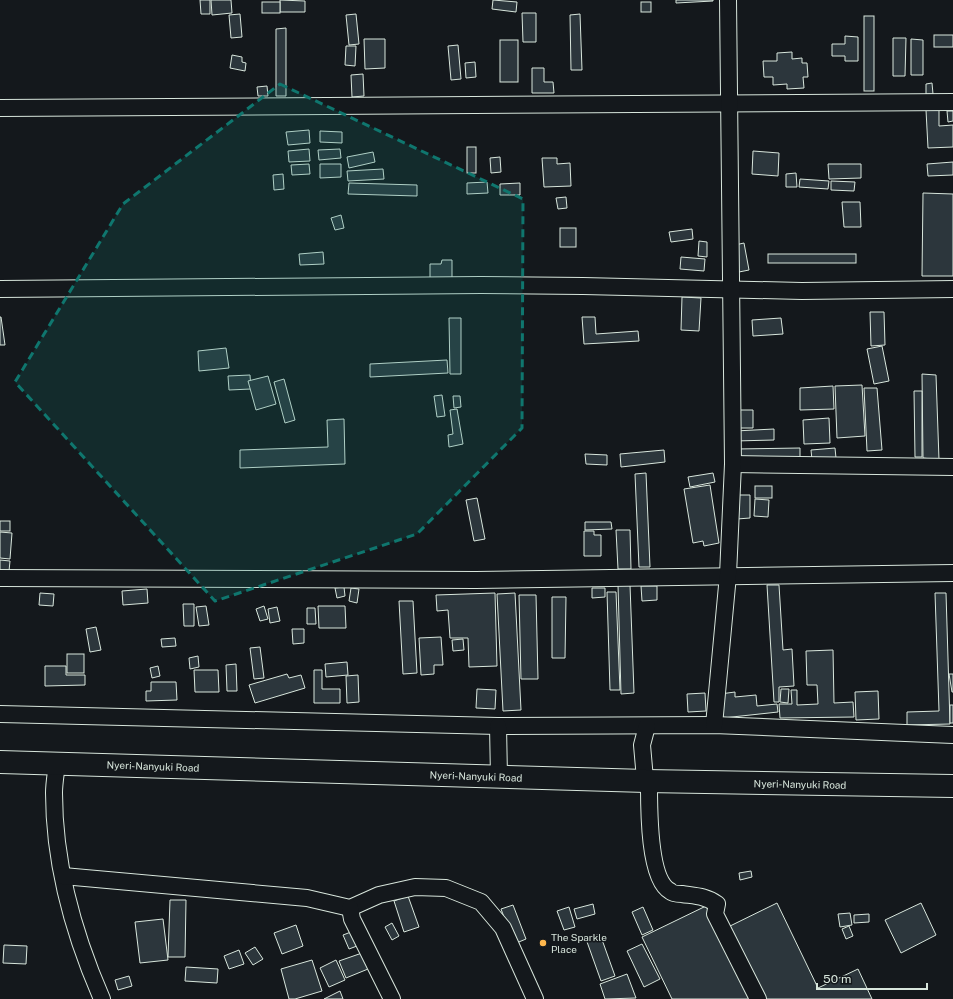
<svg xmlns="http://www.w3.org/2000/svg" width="953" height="999" viewBox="0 0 953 999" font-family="'Public Sans',sans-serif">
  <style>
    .building { fill: #2c363c; stroke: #d8e6dc }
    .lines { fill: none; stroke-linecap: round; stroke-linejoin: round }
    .minor-casing { stroke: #d8e6dc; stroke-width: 18 }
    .highway-casing { stroke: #d8e6dc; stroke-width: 24 }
    .minor { stroke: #14181c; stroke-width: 16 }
    .highway { stroke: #14181c; stroke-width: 22 }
    .marked { fill: #0f766e; fill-opacity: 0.2; stroke: #0f766e; stroke-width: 3; stroke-dasharray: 8 5; stroke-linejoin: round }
    .poi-dot { fill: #ffb74d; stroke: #14181c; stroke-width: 1.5 }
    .labels { text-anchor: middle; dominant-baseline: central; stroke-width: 3; stroke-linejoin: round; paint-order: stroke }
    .street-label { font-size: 10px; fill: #d8e6dc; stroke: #14181c }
    .poi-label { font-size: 10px; fill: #d8e6dc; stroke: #14181c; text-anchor: start }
  </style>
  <rect width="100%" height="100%" fill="#14181c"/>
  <!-- building -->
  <g class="building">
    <path d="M200 0H210V14H201Z"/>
    <path d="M211 0H231L232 13 212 15Z"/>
    <path d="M280 0 305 1V12H280Z"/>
    <path d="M493 0 517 2 516 12 492 9Z"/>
    <path d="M676 0H713V1L676 3Z"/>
    <rect x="262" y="2" width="18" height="11"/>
    <rect x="641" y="2" width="10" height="10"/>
    <path d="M522 13H536V42H523Z"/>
    <path d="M240 14 242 37 231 38 229 15Z"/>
    <path d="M356 14 359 44 349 45 346 15Z"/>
    <path d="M580 14 582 70H571L570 15Z"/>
    <rect x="864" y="16" width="10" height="75"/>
    <path d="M286 28V96H276V29Z"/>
    <rect x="934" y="35" width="19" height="12"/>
    <path d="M845 36 858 37V61H845V56H832V44H845Z"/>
    <path d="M893 38H906L905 76H893Z"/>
    <path d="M364 39H385V68L365 69Z"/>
    <path d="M911 39 923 40V75H911Z"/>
    <rect x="500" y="40" width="18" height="42"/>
    <path d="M458 45 461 79 451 80 448 46Z"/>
    <path d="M346 46H356L355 66 345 65Z"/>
    <path d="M792 52V59L802 58V63H807L808 77H803L804 88 787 89V84L773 85V77H764L763 61H777V53Z"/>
    <path d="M232 55 242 57V62L246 63 245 71 230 68Z"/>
    <path d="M475 62 476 77 466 78 465 63Z"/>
    <path d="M532 68H544V82H553L554 93H532Z"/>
    <path d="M363 74 364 96 352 97 351 75Z"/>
    <path d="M932 83 933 94H926V84Z"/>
    <path d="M267 86 268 96H258L257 87Z"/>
    <path d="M926 110H939V126L953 125V147L928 148Z"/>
    <path d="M947 111H953V121L948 122Z"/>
    <path d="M309 130 310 143 288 145 286 132Z"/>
    <path d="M320 131 342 132V143L320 142Z"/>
    <rect x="467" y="147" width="9" height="26"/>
    <path d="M309 149 310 161 289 162 288 151Z"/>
    <path d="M340 149 341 158 319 160 318 150Z"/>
    <path d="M753 151 779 153 778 176 752 174Z"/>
    <path d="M373 152 375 162 349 168 347 157Z"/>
    <path d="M500 157 501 172 491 173 490 158Z"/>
    <path d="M542 158H557V164L570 163 571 186 544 187Z"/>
    <path d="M953 162V175L928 176 927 164Z"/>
    <path d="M309 164 310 174 292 175 291 165Z"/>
    <path d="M320 164H341V177L320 178Z"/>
    <path d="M828 164H861V178L829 179Z"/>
    <path d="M383 169 384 179 348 181 347 171Z"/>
    <path d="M796 173 797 187H786V174Z"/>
    <path d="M283 174 284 189 274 190 273 175Z"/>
    <path d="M800 179 829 181 828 189 799 187Z"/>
    <path d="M831 181 855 182 854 191 831 190Z"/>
    <path d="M487 182 488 193 467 194V183Z"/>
    <path d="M349 183 417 185V196L348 194Z"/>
    <path d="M520 183V195H500V184Z"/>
    <path d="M923 193 953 194V276H922Z"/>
    <path d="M566 197 567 208 558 209 556 198Z"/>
    <path d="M842 202H860L861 227H844Z"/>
    <path d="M341 215 344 228 335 230 331 218Z"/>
    <rect x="560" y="228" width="16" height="19"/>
    <path d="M692 229 693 239 671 242 669 232Z"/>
    <path d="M699 241 707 242V257L698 256Z"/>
    <path d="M744 243 749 270 739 272 735 245Z"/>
    <path d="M323 252 324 264 300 265 299 254Z"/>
    <rect x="768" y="254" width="88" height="9"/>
    <path d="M681 257 705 259 704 271 680 269Z"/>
    <path d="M442 260H452V278H430V264H441Z"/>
    <path d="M682 297 701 298 699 331 681 330Z"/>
    <path d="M870 312H884L885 345 871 346Z"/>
    <path d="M0 317H1L5 345H0Z"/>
    <path d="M582 317H595L596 334 638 331 639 341 584 344Z"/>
    <path d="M449 318H461V374H450Z"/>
    <path d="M781 318 783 334 753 336 752 320Z"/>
    <path d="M882 346 889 381 874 384 867 349Z"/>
    <path d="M226 348 229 368 199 371 198 351Z"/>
    <path d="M447 360 448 373 370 377V364Z"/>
    <path d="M922 374 936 375 939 460 923 458Z"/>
    <path d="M250 375 251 389 229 390 228 376Z"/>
    <path d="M268 376 276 404 256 410 248 381Z"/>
    <path d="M284 379 295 420 285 423 274 382Z"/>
    <path d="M862 385 865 436 837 438 835 386Z"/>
    <path d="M833 386 834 409 800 410V388Z"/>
    <path d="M864 388H877L882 450 867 451Z"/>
    <path d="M914 391H922V457H915Z"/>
    <path d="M442 395 445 416 437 417 434 396Z"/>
    <path d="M453 396H460L461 407 454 408Z"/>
    <path d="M457 409 463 444 449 447 448 435 453 434 450 410Z"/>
    <path d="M735 410H753V428H736Z"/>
    <path d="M829 418 830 443 804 444 803 420Z"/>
    <path d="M344 419 345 464 240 468V450L328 447 327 420Z"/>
    <path d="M774 429V440L735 441V431Z"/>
    <path d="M800 448V459L736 460V449Z"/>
    <path d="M835 448 836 458 812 460 811 450Z"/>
    <path d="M664 450 665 462 621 467 620 454Z"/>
    <path d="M585 454 607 455V465L586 464Z"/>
    <path d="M646 473 650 567H639L635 474Z"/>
    <path d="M713 473 715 482 690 487 688 477Z"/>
    <path d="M710 485 719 543 704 546 703 541 693 543 684 489Z"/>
    <rect x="755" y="486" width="17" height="12"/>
    <path d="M737 495H750V518L737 519Z"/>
    <path d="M477 498 485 539 474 541 466 500Z"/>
    <path d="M755 499 769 500 768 517 754 516Z"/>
    <rect x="0" y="521" width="10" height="10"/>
    <path d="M585 522H611L612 529 585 530Z"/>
    <path d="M616 530H630L631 569H618Z"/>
    <path d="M584 531H594V535H601V556H584Z"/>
    <path d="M0 532 12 533 10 559 0 558Z"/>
    <path d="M0 560 10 561 9 571H0Z"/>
    <path d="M618 585H630L634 693 621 694Z"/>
    <path d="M767 585H779L783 650 792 649 794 686 779 687V702H774Z"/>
    <path d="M641 586H657V600L642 601Z"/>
    <path d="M344 587 345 596 337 598 335 588Z"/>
    <path d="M351 588 359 589 357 603 349 601Z"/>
    <path d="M592 588H605V597L592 598Z"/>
    <path d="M147 589 148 603 123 605 122 591Z"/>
    <path d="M607 592H616L620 690H610Z"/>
    <path d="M40 593 54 594 53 606 39 605Z"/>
    <path d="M495 593 497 666 469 667 468 638H450L448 610 437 611 436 595Z"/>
    <path d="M515 593 521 710 503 711 497 594Z"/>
    <path d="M935 593H946L950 724 907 725V712L939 711Z"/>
    <path d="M519 595H536L538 679H521Z"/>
    <path d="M552 597H566L565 658H552Z"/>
    <path d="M399 601H413L417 673 403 674Z"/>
    <path d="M183 604H194V626H184Z"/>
    <path d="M206 606 209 625 199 626 196 607Z"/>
    <path d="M264 606 268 619 260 621 256 609Z"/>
    <path d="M318 606H345L346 628H319Z"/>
    <path d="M277 607 280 621 270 623 268 609Z"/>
    <path d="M307 608H315L316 624H307Z"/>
    <path d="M96 627 101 650 90 652 86 629Z"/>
    <path d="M292 629H304V643L293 644Z"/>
    <path d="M441 637 443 665H434V674L421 675 419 638Z"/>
    <path d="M175 638 176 646 162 647 161 639Z"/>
    <path d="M463 639 464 650 453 651 452 640Z"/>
    <path d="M260 647 264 678 254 679 250 648Z"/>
    <path d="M833 650 834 703 853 702 854 717 780 718 779 704H792L791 690H797V705L818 704 817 685H807L806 651Z"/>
    <rect x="67" y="654" width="17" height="19"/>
    <path d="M198 656 199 667 190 669 189 658Z"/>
    <path d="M347 662 348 675 326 677 325 664Z"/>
    <path d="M236 664 237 691H227L226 665Z"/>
    <path d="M45 666H66V675H85V685L45 686Z"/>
    <path d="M158 666 160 676 152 678 150 668Z"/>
    <path d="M194 670H218L219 692H195Z"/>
    <path d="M314 670H322V689H340V703H314Z"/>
    <path d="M287 674 289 678 301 675 305 688 255 703 249 685Z"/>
    <path d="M949 674H953V692H952Z"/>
    <path d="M358 675 359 702 347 703 346 676Z"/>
    <path d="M151 682H176L177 700 146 701V691H151Z"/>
    <path d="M477 689 496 690 495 709 476 708Z"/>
    <path d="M781 689H789L788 703 780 702Z"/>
    <path d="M878 691 879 719 856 720 855 692Z"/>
    <path d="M735 692V697L756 695 757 706 777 704 778 712 723 718 720 694Z"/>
    <path d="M705 693 706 711 688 712 687 694Z"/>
    <rect x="950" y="705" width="3" height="18"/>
    <path d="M751 871 752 877 740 880 739 873Z"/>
    <path d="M408 896 419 927 404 932 394 901Z"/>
    <path d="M170 900H186L185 957H168Z"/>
    <path d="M777 903 818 988 858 969 872 999H760L726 928Z"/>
    <path d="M921 903 936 935 901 953 885 920Z"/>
    <path d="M593 904 595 914 577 919 574 909Z"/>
    <path d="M513 905 526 939 514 944 501 909Z"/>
    <path d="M706 906 751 999H672L642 937Z"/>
    <path d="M569 907 575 927 564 930 557 911Z"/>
    <path d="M643 907 653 930 642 935 632 912Z"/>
    <path d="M850 913 852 925 840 927 838 914Z"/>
    <path d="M869 914V922L854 923V915Z"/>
    <path d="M163 919 168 960 140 963 135 922Z"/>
    <path d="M392 923 399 936 392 940 385 927Z"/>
    <path d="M296 925 303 946 282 954 274 933Z"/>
    <path d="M849 926 853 936 846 939 842 929Z"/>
    <path d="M351 932 357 946 349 949 343 935Z"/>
    <path d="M600 934 615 976 601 981 586 939Z"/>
    <path d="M642 944 660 979 644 987 627 951Z"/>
    <path d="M4 945 27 946 26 964 3 963Z"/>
    <path d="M255 947 263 959 253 965 245 953Z"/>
    <path d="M239 950 244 964 229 969 224 956Z"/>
    <path d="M362 953 368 969 346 978 339 961Z"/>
    <path d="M312 960 322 991 295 999H289L281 969Z"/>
    <path d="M336 960 345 980 329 987 320 968Z"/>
    <path d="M186 967 218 969 217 983 185 981Z"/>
    <path d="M627 974 636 998 605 999 600 984Z"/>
    <path d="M129 976 132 986 118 990 115 980Z"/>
    <path d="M340 991 343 999H324Z"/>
  </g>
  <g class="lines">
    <defs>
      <g id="minor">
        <path d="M0 108 953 102"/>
        <path d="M0 289 481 285 583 286 802 291 953 289"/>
        <path d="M733 464 953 467"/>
        <path d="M0 578 476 580 953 573"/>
        <path d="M0 714 498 726 714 725 953 735"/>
        <path d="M714 725 728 575 733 464 728 0"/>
        <path d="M498 726 499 777"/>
        <path d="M647 726 642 745 645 779 649 791"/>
        <path d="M57 763C56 773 54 783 54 793 54 863 74 935 102 999"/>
        <path d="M649 781C649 804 648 879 670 891 673 894 678 894 682 894 695 896 706 896 717 904L715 914 758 999"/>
        <path d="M63 876 307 898 350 908 379 895 415 887 446 888 481 902 503 928 535 999"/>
        <path d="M350 908 352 919 392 999"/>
      </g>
      <path id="highway" d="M0 762 646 781 953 786"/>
    </defs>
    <!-- minor casing -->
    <use href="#minor" class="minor-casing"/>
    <!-- highway casing -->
    <use href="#highway" class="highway-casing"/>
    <!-- minor -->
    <use href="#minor" class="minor"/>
    <!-- highway -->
    <use href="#highway" class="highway"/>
  </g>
  <!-- marked area -->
  <path class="marked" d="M280 84 523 199 522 428 417 534 215 601 15 382 123 204Z"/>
  <!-- markers -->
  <circle class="poi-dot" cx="543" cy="943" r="4"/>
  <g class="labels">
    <!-- street labels -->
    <g class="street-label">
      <text transform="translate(153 766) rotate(2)">Nyeri-Nanyuki Road</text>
      <text transform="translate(476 776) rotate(2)">Nyeri-Nanyuki Road</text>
      <text transform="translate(800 784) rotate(1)">Nyeri-Nanyuki Road</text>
    </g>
    <!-- poi labels -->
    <g class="poi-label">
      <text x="551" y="937">The Sparkle<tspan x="551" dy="12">Place</tspan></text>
    </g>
  </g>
  <!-- scale -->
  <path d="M817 983v6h110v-6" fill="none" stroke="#d8e6dc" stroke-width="2"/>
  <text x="823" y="983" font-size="12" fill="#d8e6dc" stroke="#14181c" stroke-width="3" paint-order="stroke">50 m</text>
</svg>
